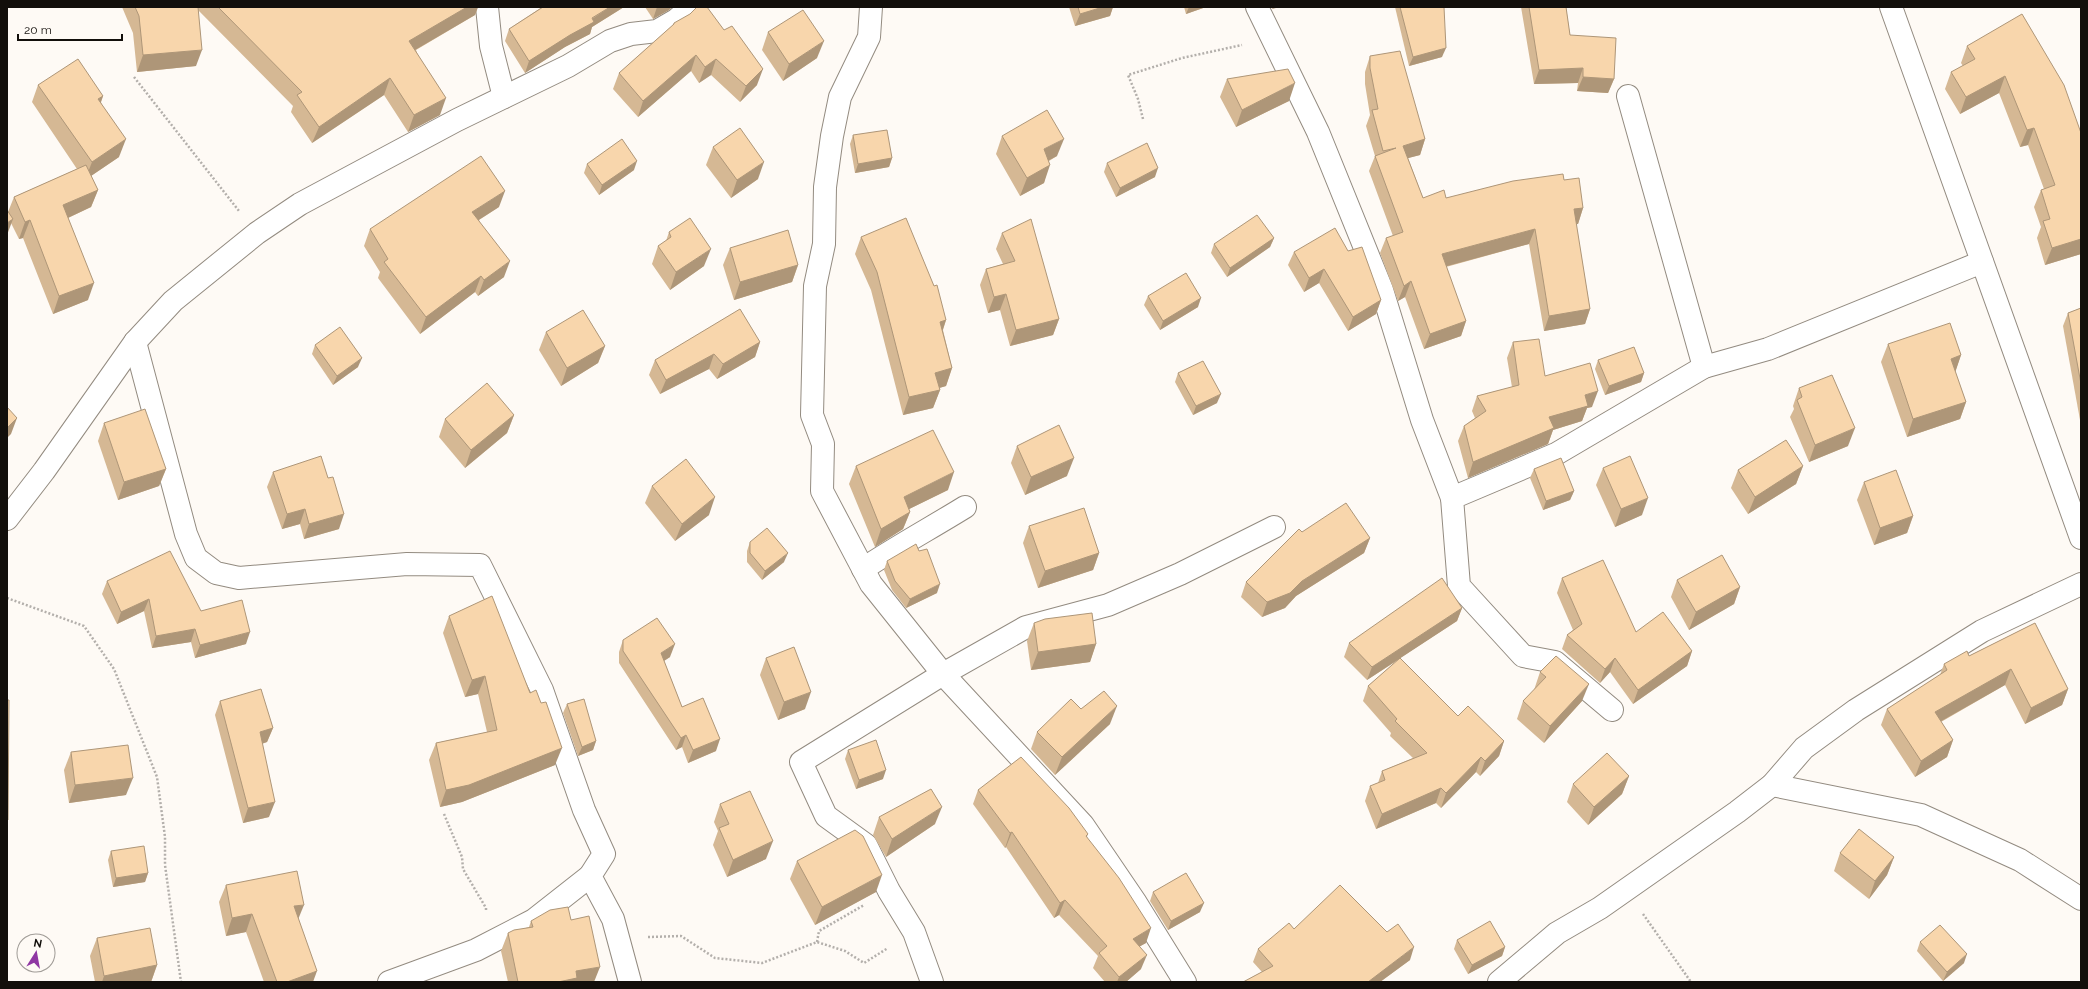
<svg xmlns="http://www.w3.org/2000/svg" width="2088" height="989" viewBox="0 0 2088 989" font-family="Raleway,sans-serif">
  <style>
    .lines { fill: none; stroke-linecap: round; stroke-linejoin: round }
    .minor-casing { stroke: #938b80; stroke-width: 24 }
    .tertiary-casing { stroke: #938b80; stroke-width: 24 }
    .path { stroke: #b3afab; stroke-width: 2.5; stroke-dasharray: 2 2; stroke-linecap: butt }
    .minor { stroke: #fff; stroke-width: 22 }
    .tertiary { stroke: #fff; stroke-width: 22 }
    .wall { fill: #d5b894 }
    .shaded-wall { fill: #ae9678 }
    .building { fill: #f8d6ac; stroke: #ae9678 }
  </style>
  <rect width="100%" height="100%" fill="#fefaf5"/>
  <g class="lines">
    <defs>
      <g id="minor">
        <path d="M487 7 491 46 504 97"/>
        <path d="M871 7 869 37 840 97 832 136 825 187 824 244 815 286 812 415 823 444 822 491 871 584 943 674 1083 825 1136 903 1185 982"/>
        <path d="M1257 7 1318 132 1382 290 1422 420 1452 498"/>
        <path d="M1628 96 1704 367"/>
        <path d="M135 342 186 534 196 558 216 573 239 578 407 564 480 565 542 690 584 810 604 854 590 876 613 919 630 982"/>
        <path d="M7 519 44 471 135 342 173 301 257 233 300 204 457 120 568 66 610 41 631 34 657 31 676 20 691 7"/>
        <path d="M863 569C896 547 931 528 965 507"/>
        <path d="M1612 710 1555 662 1523 656 1459 586 1452 498 1556 454 1704 367 1768 349 1982 262"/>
        <path d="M1772 785 1921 815 2020 860 2081 899"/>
        <path d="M389 982 476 950 534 920 590 876"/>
        <path d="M932 982 914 932 889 891 866 845 826 816 801 762 943 674 1026 627 1108 605 1180 574 1274 527"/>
        <path d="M1499 982 1557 933 1600 908 1737 812 1772 785 1804 748 1856 710 1982 631 2081 584"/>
      </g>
      <path id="tertiary" d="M1891 7 2081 538"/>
    </defs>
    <!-- minor casing -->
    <use href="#minor" class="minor-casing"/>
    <!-- tertiary casing -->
    <use href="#tertiary" class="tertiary-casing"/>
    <!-- path -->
    <g class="path">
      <path d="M134 77 239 211"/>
      <path d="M1143 119 1138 99 1128 75 1182 58 1242 45"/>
      <path d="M7 598 84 626 114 669 157 777 165 837V865L181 982"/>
      <path d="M444 814 462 857 463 869 486 908V911"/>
      <path d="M1643 914 1691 982"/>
      <path d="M648 937 681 936 715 958 762 963 817 942 845 951 864 963 888 948"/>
      <path d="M817 942 819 931 864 905"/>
    </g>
    <!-- minor -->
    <use href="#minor" class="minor"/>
    <!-- tertiary -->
    <use href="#tertiary" class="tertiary"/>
  </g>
  <!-- wall -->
  <g class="wall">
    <path d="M122 7H478L475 15 416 50 440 115 408 132 384 95 312 143 291 112 293 106 198 10 196 66 137 72 133 33Z"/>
    <path d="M542 7H624L592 27 590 34 565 47 525 73 505 41 509 29Z"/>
    <path d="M645 7H672L669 10 653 19Z"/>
    <path d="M1069 7H1113L1110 16 1075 26Z"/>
    <path d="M1184 7H1206L1186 14Z"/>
    <path d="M1395 7H1444L1442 57 1409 66Z"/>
    <path d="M1521 7H1566L1570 35 1614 79 1608 93 1577 91 1578 83 1534 84Z"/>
    <path d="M674 23 757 85 740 102 711 75 699 83 691 71 638 117 613 89 619 73 672 26Z"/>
    <path d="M768 32 817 58 783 81 762 50Z"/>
    <path d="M1967 46 2081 133V254L2045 265 2037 238 2041 227 2034 207 2041 190 2044 189 2028 145 2020 147 1999 93 1960 114 1945 89 1951 72 1963 66 1961 63Z"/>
    <path d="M1370 56 1425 139 1420 155 1408 158 1423 198H1446L1564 180 1583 208 1578 224H1576L1590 309 1585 324 1544 331 1529 244 1446 267 1466 321 1461 336 1424 349 1405 297 1398 301 1380 253 1386 238 1393 236 1369 171 1375 156 1366 126 1370 115 1365 84V72Z"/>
    <path d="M1227 79 1289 101 1236 127 1220 97Z"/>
    <path d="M38 85 103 96 101 102 119 157 91 176 98 190 91 207 68 218 88 300 53 314 23 238 19 239 11 223 8 212 14 197 77 169 32 102Z"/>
    <path d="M853 135 892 158 889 167 855 173 850 144Z"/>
    <path d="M1002 136 1057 156 1049 161 1044 183 1020 196 996 154Z"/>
    <path d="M713 147 758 179 731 198 706 165Z"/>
    <path d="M1107 163 1155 177 1116 197 1104 172Z"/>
    <path d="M587 164 634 170 599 195 584 173Z"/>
    <path d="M499 207 479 220 504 277 478 296 475 292 420 334 378 278 380 272 364 246 370 229Z"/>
    <path d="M669 232 704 266 670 290 652 264 658 246 666 241Z"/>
    <path d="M1002 233 1059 319 1053 335 1010 346 1000 310 988 313 980 285 986 269 1003 264 996 249Z"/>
    <path d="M861 237 946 320 943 330 952 368 946 386 939 388 940 390 933 408 903 415 871 290 855 254Z"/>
    <path d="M1274 238 1270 247 1227 277 1211 253 1214 244Z"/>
    <path d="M730 248 798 265 792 282 734 300 723 265Z"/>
    <path d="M1294 252 1381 300 1376 314 1348 331 1319 283 1304 292 1288 265Z"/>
    <path d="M1148 296 1198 307 1160 330 1144 305Z"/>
    <path d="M2081 308V420H2080L2063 326 2068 313Z"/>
    <path d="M546 332 605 346 598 363 561 386 539 350Z"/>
    <path d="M760 342 755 357 717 379 709 369 660 394 649 375 655 360Z"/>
    <path d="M1513 342 1545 376 1592 407 1587 408 1582 421 1553 430 1548 444 1468 478 1458 441 1464 426 1475 418 1472 411 1477 396 1512 387 1507 358Z"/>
    <path d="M1888 344 1961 355 1955 372 1966 402 1960 419 1907 437 1881 362Z"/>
    <path d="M315 345 358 367 333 385 312 354Z"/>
    <path d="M1598 360 1644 373 1641 382 1605 395 1595 369Z"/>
    <path d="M1178 373 1217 403 1193 415 1175 382Z"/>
    <path d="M1799 388 1848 446 1809 462 1790 417 1794 409 1793 406Z"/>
    <path d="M514 415 507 433 465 468 439 437 445 419Z"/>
    <path d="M104 423 166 469 159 486 118 500 98 441Z"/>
    <path d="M1017 446 1067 476 1025 495 1011 463Z"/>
    <path d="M856 466 948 490 909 509 910 512 903 529 875 547 849 484Z"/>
    <path d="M1803 466 1796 484 1748 514 1731 488 1738 470Z"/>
    <path d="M1603 468 1642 515 1615 527 1596 485Z"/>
    <path d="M1534 469 1574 491 1570 500 1543 510 1530 478Z"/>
    <path d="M273 472 339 529 304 539 300 524 282 529 267 487Z"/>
    <path d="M1864 482 1913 516 1907 533 1874 545 1857 500Z"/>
    <path d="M652 486 709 515 675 541 645 503Z"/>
    <path d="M1029 526 1099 553 1093 570 1038 588 1023 543Z"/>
    <path d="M1302 532 1370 538 1364 553 1296 596 1285 608 1262 617 1241 597 1246 582Z"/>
    <path d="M750 542 784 562 762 580 747 562V551Z"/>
    <path d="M887 561 937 593 906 608 892 590 884 570Z"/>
    <path d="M1562 578 1636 632 1692 651 1687 666 1633 704 1610 672 1600 683 1562 649 1567 635 1573 630 1557 593Z"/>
    <path d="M1677 580 1740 587 1734 604 1689 630 1671 597Z"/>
    <path d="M107 581 201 611 246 644 195 658 191 642 152 648 144 611 117 624 102 594Z"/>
    <path d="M1462 608 1457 621 1400 658 1458 716 1504 741 1499 756 1480 776 1476 772 1441 808 1436 803 1376 829 1365 801 1370 786 1378 783 1382 771 1413 758 1390 736 1391 733 1363 701 1368 686 1398 660 1367 680 1344 657 1349 643Z"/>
    <path d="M449 616 555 765 462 802 440 807 429 760 436 743 487 732 478 694 465 697 443 633Z"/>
    <path d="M1034 623 1096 644 1090 662 1031 670 1027 641Z"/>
    <path d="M2035 623 2068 689 2062 705 2025 724 2005 685 1941 722 1953 740 1947 757 1915 777 1881 725 1887 709 1940 675 1944 664 1969 656Z"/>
    <path d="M623 640 670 657 664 661 682 707 716 751 688 763 682 747 676 750 619 663V652Z"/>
    <path d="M766 658 805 709 778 720 760 675Z"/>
    <path d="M1540 672 1582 701 1544 743 1517 719 1523 701 1534 690Z"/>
    <path d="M220 701 273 728 267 742 262 744 269 817 243 823 215 715Z"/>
    <path d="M567 704 596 741 593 750 578 756 563 713Z"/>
    <path d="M1081 709 1110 724 1055 775 1031 749 1037 732Z"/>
    <path d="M848 750 883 779 856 789 845 759Z"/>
    <path d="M71 752 126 795 69 803 64 770Z"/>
    <path d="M1629 776 1622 794 1588 825 1567 802 1573 784Z"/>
    <path d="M978 790 1088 834 1087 837 1146 943 1140 946 1141 969 1126 982H1105L1093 968 1098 956 1059 915 1054 918 1006 847 1005 848 973 804Z"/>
    <path d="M720 804 766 859 727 877 713 845 718 831 714 822Z"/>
    <path d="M879 817 935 824 886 857 873 835Z"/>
    <path d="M111 851 148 873 145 882 113 887 108 860Z"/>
    <path d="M1840 853 1894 857 1887 875 1869 899 1834 871Z"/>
    <path d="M797 861 876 892 815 925 790 879Z"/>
    <path d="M226 885 298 920 313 982H264L246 932 226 936 219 902Z"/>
    <path d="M1153 892 1200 912 1168 930 1150 901Z"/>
    <path d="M571 920 594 982H508L501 951 508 933 529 927 531 921Z"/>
    <path d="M1294 929 1410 960 1380 982H1243L1262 972 1253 962 1258 949Z"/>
    <path d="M97 938 157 965 151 982H95L90 956Z"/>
    <path d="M1457 940 1505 947 1502 956 1468 974 1454 949Z"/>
    <path d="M1920 942 1964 963 1943 981 1917 951Z"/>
  </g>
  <!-- shaded-wall -->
  <g class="shaded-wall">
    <path d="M467 7H478L475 15 403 57 409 41Z"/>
    <path d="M610 7H624L592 27 590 34 565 47 525 73 529 61Z"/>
    <path d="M657 7H672L669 10 653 19Z"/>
    <path d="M1103 7H1113L1110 16 1075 26 1080 14Z"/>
    <path d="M1189 7H1206L1186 14Z"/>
    <path d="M1273 7H1280L1272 9Z"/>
    <path d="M824 41 817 58 783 81 789 64Z"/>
    <path d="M1446 48 1442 57 1409 66 1413 57Z"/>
    <path d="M202 50 196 66 137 72 143 55Z"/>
    <path d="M696 55 691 71 638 117 643 101Z"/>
    <path d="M716 59 711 75 699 83 705 67Z"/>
    <path d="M1583 68 1578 83 1534 84 1539 70Z"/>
    <path d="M763 69 757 85 740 102 746 86Z"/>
    <path d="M2005 76 1999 93 1960 114 1966 97Z"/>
    <path d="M1583 77 1614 79 1608 93 1577 91Z"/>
    <path d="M390 78 384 95 312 143 319 127Z"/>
    <path d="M1295 83 1289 101 1236 127 1242 110Z"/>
    <path d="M103 96 97 113 98 99Z"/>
    <path d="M446 98 440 115 408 132 414 115Z"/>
    <path d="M2034 128 2028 145 2020 147 2027 130Z"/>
    <path d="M126 139 119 157 85 180 92 162Z"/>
    <path d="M1064 139 1057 156 1038 166 1044 149Z"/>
    <path d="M1425 139 1420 155 1397 161 1403 146Z"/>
    <path d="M892 158 889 167 855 173 858 164Z"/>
    <path d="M637 161 634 170 599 195 602 185Z"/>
    <path d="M764 162 758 179 731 198 737 180Z"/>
    <path d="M1050 165 1044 183 1020 196 1027 178Z"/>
    <path d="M1158 168 1155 177 1116 197 1120 188Z"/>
    <path d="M98 190 91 207 57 223 63 205Z"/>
    <path d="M505 191 499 207 466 228 472 212Z"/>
    <path d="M1583 208 1578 224 1568 225 1574 209Z"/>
    <path d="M13 219 7 235V223Z"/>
    <path d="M30 220 23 238 19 239 25 222Z"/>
    <path d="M1535 229 1529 244 1436 269 1442 254Z"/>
    <path d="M1274 238 1270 247 1227 277 1230 268Z"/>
    <path d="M2081 239V254L2045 265 2052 248Z"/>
    <path d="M711 249 704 266 670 290 676 272Z"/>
    <path d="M510 261 504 277 478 296 484 280Z"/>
    <path d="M798 265 792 282 734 300 740 282Z"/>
    <path d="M1324 269 1319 283 1304 292 1309 278Z"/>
    <path d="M481 276 475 292 420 334 426 317Z"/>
    <path d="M1411 281 1405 297 1398 301 1404 286Z"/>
    <path d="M94 283 88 300 53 314 59 296Z"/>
    <path d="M1006 294 1000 310 988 313 994 297Z"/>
    <path d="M1201 298 1198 307 1160 330 1163 321Z"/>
    <path d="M1381 300 1376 314 1348 331 1353 317Z"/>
    <path d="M1590 309 1585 324 1544 331 1549 316Z"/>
    <path d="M1059 319 1053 335 1010 346 1016 330Z"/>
    <path d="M946 320 940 338V322Z"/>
    <path d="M1466 321 1461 336 1424 349 1430 334Z"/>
    <path d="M760 342 755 357 717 379 723 364Z"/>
    <path d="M605 346 598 363 561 386 567 368Z"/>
    <path d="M714 354 709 369 660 394 666 380Z"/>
    <path d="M1961 355 1955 373 1951 359Z"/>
    <path d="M362 358 358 367 333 385 337 376Z"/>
    <path d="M952 368 946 386 929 391 935 373Z"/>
    <path d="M1644 373 1641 382 1605 395 1609 386Z"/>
    <path d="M940 390 933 408 903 415 909 397Z"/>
    <path d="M1598 391 1592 407 1587 408 1582 421 1553 430 1548 444 1468 478 1473 462 1585 395Z"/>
    <path d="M1221 394 1217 403 1193 415 1196 406Z"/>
    <path d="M1966 402 1960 419 1907 437 1913 419Z"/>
    <path d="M514 415 507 433 465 468 471 450Z"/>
    <path d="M17 418 11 434 7 438V428Z"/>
    <path d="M1855 428 1848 446 1809 462 1815 445Z"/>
    <path d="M1074 458 1067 476 1025 495 1031 477Z"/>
    <path d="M1803 466 1796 484 1748 514 1755 497Z"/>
    <path d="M166 469 159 486 118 500 124 482Z"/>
    <path d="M954 472 948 490 897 515 904 497Z"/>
    <path d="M1574 491 1570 500 1543 510 1546 501Z"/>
    <path d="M715 497 709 515 675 541 682 524Z"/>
    <path d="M1648 498 1642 515 1615 527 1621 509Z"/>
    <path d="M305 509 300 524 282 529 287 514Z"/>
    <path d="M910 512 903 529 875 547 881 529Z"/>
    <path d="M344 514 339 529 304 539 309 524Z"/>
    <path d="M1913 516 1907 533 1874 545 1880 528Z"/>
    <path d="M1370 538 1364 553 1296 596 1285 608 1262 617 1267 602 1302 581Z"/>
    <path d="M788 553 784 562 762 580 765 571Z"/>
    <path d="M1099 553 1093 570 1038 588 1045 571Z"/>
    <path d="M940 584 937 593 906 608 910 599Z"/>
    <path d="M1740 587 1734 604 1689 630 1696 612Z"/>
    <path d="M149 599 144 611 117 624 121 612Z"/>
    <path d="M1462 608 1457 621 1367 680 1372 667Z"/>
    <path d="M195 629 191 642 152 648 156 636Z"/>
    <path d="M250 632 246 644 195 658 200 645Z"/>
    <path d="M675 644 670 657 656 666 661 653Z"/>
    <path d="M1096 644 1090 662 1031 670 1038 652Z"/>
    <path d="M1692 651 1687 666 1633 704 1638 690Z"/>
    <path d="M1615 658 1610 672 1600 683 1605 669Z"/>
    <path d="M2011 669 2005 685 1929 728 1935 712Z"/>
    <path d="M485 676 478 694 465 697 472 680Z"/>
    <path d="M1589 684 1582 701 1544 743 1550 726Z"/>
    <path d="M2068 689 2062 705 2025 724 2031 708Z"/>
    <path d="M811 692 805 709 778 720 784 702Z"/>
    <path d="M1117 706 1110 724 1055 775 1062 757Z"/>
    <path d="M273 728 267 742 254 746 260 732Z"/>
    <path d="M686 735 682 747 676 750 681 738Z"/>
    <path d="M720 739 716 751 688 763 693 750Z"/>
    <path d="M1953 740 1947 757 1915 777 1921 761Z"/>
    <path d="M596 741 593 750 578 756 582 747Z"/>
    <path d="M1504 741 1499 756 1480 776 1485 761Z"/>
    <path d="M562 748 555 765 462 802 440 807 446 790Z"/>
    <path d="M1481 757 1476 772 1441 808 1446 793Z"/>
    <path d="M886 770 883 779 856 789 859 780Z"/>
    <path d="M1629 776 1622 794 1588 825 1594 807Z"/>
    <path d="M133 778 126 795 69 803 75 785Z"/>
    <path d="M1441 788 1436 803 1376 829 1382 814Z"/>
    <path d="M275 802 269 817 243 823 248 808Z"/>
    <path d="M942 807 935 824 886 857 892 839Z"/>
    <path d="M1012 832 1006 847 1005 848 1010 833Z"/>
    <path d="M773 841 766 859 727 877 733 860Z"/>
    <path d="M1894 857 1887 875 1869 899 1875 881Z"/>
    <path d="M148 873 145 882 113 887 116 878Z"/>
    <path d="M882 875 876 892 815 925 822 907Z"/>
    <path d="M1065 900 1059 915 1054 918 1060 903Z"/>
    <path d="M1204 903 1200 912 1168 930 1171 921Z"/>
    <path d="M304 905 297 922 294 906Z"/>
    <path d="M252 914 246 932 226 936 232 918Z"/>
    <path d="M1151 928 1146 943 1128 953 1133 939Z"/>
    <path d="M1414 947 1410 960 1380 982H1368Z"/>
    <path d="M1505 947 1502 956 1468 974 1472 965Z"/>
    <path d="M1967 954 1964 963 1943 981 1947 972Z"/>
    <path d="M1147 955 1141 969 1126 982H1117L1119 977Z"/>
    <path d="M157 965 151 982H102L104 976Z"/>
    <path d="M600 967 594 982H558L576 971Z"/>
    <path d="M317 971 313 982H287Z"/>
  </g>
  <!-- building -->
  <g class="building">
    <path d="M135 7H198L202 50 143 55 139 16Z"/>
    <path d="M218 7H467L409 41 446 98 414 115 390 78 319 127 297 95 302 92Z"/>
    <path d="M543 7H610L592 18 594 22 570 35 529 61 509 29Z"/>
    <path d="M697 7H707L724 30 732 26 763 69 746 86 716 59 705 67 696 55 643 101 619 73 674 24V23L690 14Z"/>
    <path d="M1078 7H1103L1080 14Z"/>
    <path d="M1400 7H1444L1446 48 1413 57Z"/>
    <path d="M1529 7H1566L1570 35 1616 38 1614 79 1583 77V68L1539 70Z"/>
    <path d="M803 10 824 41 789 64 768 32Z"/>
    <path d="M2022 14 2064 85 2081 133V239L2052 248 2043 221 2050 219 2041 190 2055 185 2034 128 2027 130 2005 76 1966 97 1951 72 1975 59 1967 46Z"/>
    <path d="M1400 51 1425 139 1403 146 1423 198 1444 190 1446 198 1513 181 1563 174 1564 180 1579 178 1583 208 1574 209 1590 309 1549 316 1535 229 1442 254 1466 321 1430 334 1411 281 1404 286 1386 238 1403 232 1375 156 1396 148 1383 151 1372 110 1378 109 1370 68V56Z"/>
    <path d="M78 59 103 96 98 99 126 139 92 162 38 85Z"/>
    <path d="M1288 69 1295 83 1242 110 1227 79Z"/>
    <path d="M1047 110 1064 139 1044 149 1050 165 1027 178 1002 136Z"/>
    <path d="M740 128 764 162 737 180 713 147Z"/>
    <path d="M887 130 892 158 858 164 853 135Z"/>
    <path d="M622 139 637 161 602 185 587 164Z"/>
    <path d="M1147 143 1158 168 1120 188 1107 163Z"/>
    <path d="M481 156 505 191 472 212 510 261 484 280 481 276 426 317 384 262 388 259 370 229Z"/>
    <path d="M86 165 98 190 63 205 94 283 59 296 30 220 25 222 14 197Z"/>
    <path d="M7 210 13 219 7 223Z"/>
    <path d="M1257 215 1274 238 1230 268 1214 244Z"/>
    <path d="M690 218 711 249 676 272 658 246 671 237 669 232Z"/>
    <path d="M906 218 934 286 937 285 946 320 940 322 952 368 935 373 940 390 909 397 877 272 861 237Z"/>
    <path d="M1031 219 1059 319 1016 330 1006 294 994 297 986 269 1015 261 1002 233Z"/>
    <path d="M1335 228 1348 251 1362 247 1381 300 1353 317 1324 269 1309 278 1294 252Z"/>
    <path d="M788 230 798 265 740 282 730 248Z"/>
    <path d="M1186 273 1201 298 1163 321 1148 296Z"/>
    <path d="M2081 308V384L2068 313Z"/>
    <path d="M740 309 760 342 723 364 714 354 666 380 655 360Z"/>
    <path d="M583 310 605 346 567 368 546 332Z"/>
    <path d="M1950 323 1961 355 1951 359 1966 402 1913 419 1888 344Z"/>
    <path d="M340 327 362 358 337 376 315 345Z"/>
    <path d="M1539 339 1545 376 1590 363 1598 391 1585 395 1588 406 1549 417 1554 428 1473 462 1464 426 1486 411 1477 396 1519 385 1513 342Z"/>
    <path d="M1634 347 1644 373 1609 386 1598 360Z"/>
    <path d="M1203 361 1221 394 1196 406 1178 373Z"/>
    <path d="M1832 375 1855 428 1815 445 1797 400 1802 397 1799 388Z"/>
    <path d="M487 383 514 415 471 450 445 419Z"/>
    <path d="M7 407 17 418 7 428Z"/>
    <path d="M145 409 166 469 124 482 104 423Z"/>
    <path d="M1059 425 1074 458 1031 477 1017 446Z"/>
    <path d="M933 430 954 472 904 497 910 512 881 529 856 466Z"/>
    <path d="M1786 440 1803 466 1755 497 1738 470Z"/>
    <path d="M321 456 328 478 333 477 344 514 309 524 305 509 287 514 273 472Z"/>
    <path d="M1630 456 1648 498 1621 509 1603 468Z"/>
    <path d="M1561 458 1574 491 1546 501 1534 469Z"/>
    <path d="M686 459 715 497 682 524 652 486Z"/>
    <path d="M1896 470 1913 516 1880 528 1864 482Z"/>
    <path d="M1346 503 1370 538 1302 581 1290 593 1267 602 1246 582 1299 529 1302 532Z"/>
    <path d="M1084 508 1099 553 1045 571 1029 526Z"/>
    <path d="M767 528 788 553 765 571 750 553V542Z"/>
    <path d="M916 544 919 551 927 549 940 584 910 599 895 581 887 561Z"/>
    <path d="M170 551 201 611 242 600 250 632 200 645 195 629 156 636 149 599 121 612 107 581Z"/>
    <path d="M1722 555 1740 587 1696 612 1677 580Z"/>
    <path d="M1603 560 1636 632 1663 612 1692 651 1638 690 1615 658 1605 669 1567 635 1582 624 1562 578Z"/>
    <path d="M1442 578 1462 608 1372 667 1349 643Z"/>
    <path d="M492 596 530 693 536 690 541 703 546 702 562 748 469 785 446 790 436 743 497 730 485 676 472 680 449 616Z"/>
    <path d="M1092 613 1096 644 1038 652 1034 623 1045 619Z"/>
    <path d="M657 618 675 644 661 653 682 707 703 698 720 739 693 750 686 735 681 738 623 651V640Z"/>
    <path d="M2035 623 2068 689 2031 708 2011 669 1935 712 1953 740 1921 761 1887 709 1947 670 1944 664 1967 651 1969 656Z"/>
    <path d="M794 647 811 692 784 702 766 658Z"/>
    <path d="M1556 656 1589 684 1550 726 1523 701 1546 677 1540 672Z"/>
    <path d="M1400 658 1458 716 1468 706 1504 741 1485 761 1481 757 1446 793 1441 788 1382 814 1370 786 1385 780 1382 771 1427 753 1395 721 1397 719 1368 686Z"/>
    <path d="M261 689 273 728 260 732 275 802 248 808 220 701Z"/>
    <path d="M1104 691 1117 706 1062 757 1037 732 1071 699 1081 709Z"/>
    <path d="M584 699 596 741 582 747 567 704Z"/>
    <path d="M7 700H9L8 820H7Z"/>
    <path d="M876 740 886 770 859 780 848 750Z"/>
    <path d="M128 745 133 778 75 785 71 752Z"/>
    <path d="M1607 753 1629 776 1594 807 1573 784Z"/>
    <path d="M1021 757 1069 808 1088 834 1086 836 1119 878 1151 928 1133 939 1147 955 1119 977 1099 953 1107 946 1065 900 1060 903 1012 832 1010 833 978 790Z"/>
    <path d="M931 789 942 807 892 839 879 817Z"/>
    <path d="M750 791 773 841 733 860 719 828 729 824 720 804Z"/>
    <path d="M1859 829 1894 857 1875 881 1840 853Z"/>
    <path d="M855 830 863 836 882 875 822 907 797 861Z"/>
    <path d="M144 846 148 873 116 878 111 851Z"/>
    <path d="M297 871 304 905 294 906 317 971 287 982H277L252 914 232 918 226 885Z"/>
    <path d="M1186 873 1204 903 1171 921 1153 892Z"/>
    <path d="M1340 885 1387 932 1398 924 1414 947 1368 982H1243L1273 966 1258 949 1289 923 1294 929Z"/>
    <path d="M568 907 571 920 589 916 600 967 576 971 577 978 558 982H518L508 933 514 930 533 927 531 921 550 910Z"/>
    <path d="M1490 921 1505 947 1472 965 1457 940Z"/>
    <path d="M1940 925 1967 954 1947 972 1920 942Z"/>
    <path d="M150 928 157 965 104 976 97 938Z"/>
  </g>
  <!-- border -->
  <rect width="2088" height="989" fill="none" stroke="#120f0b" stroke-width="16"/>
  <!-- north arrow -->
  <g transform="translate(36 953) rotate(11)"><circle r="19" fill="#fefaf5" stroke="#a09c97"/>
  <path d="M0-3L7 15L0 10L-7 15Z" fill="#8f37a3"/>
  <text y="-6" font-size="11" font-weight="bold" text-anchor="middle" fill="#120f0b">N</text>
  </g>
  <!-- scale -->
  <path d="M18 34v6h104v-6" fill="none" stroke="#120f0b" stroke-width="2"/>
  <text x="24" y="34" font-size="12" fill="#120f0b" stroke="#fefaf5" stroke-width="3" paint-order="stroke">20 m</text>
</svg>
